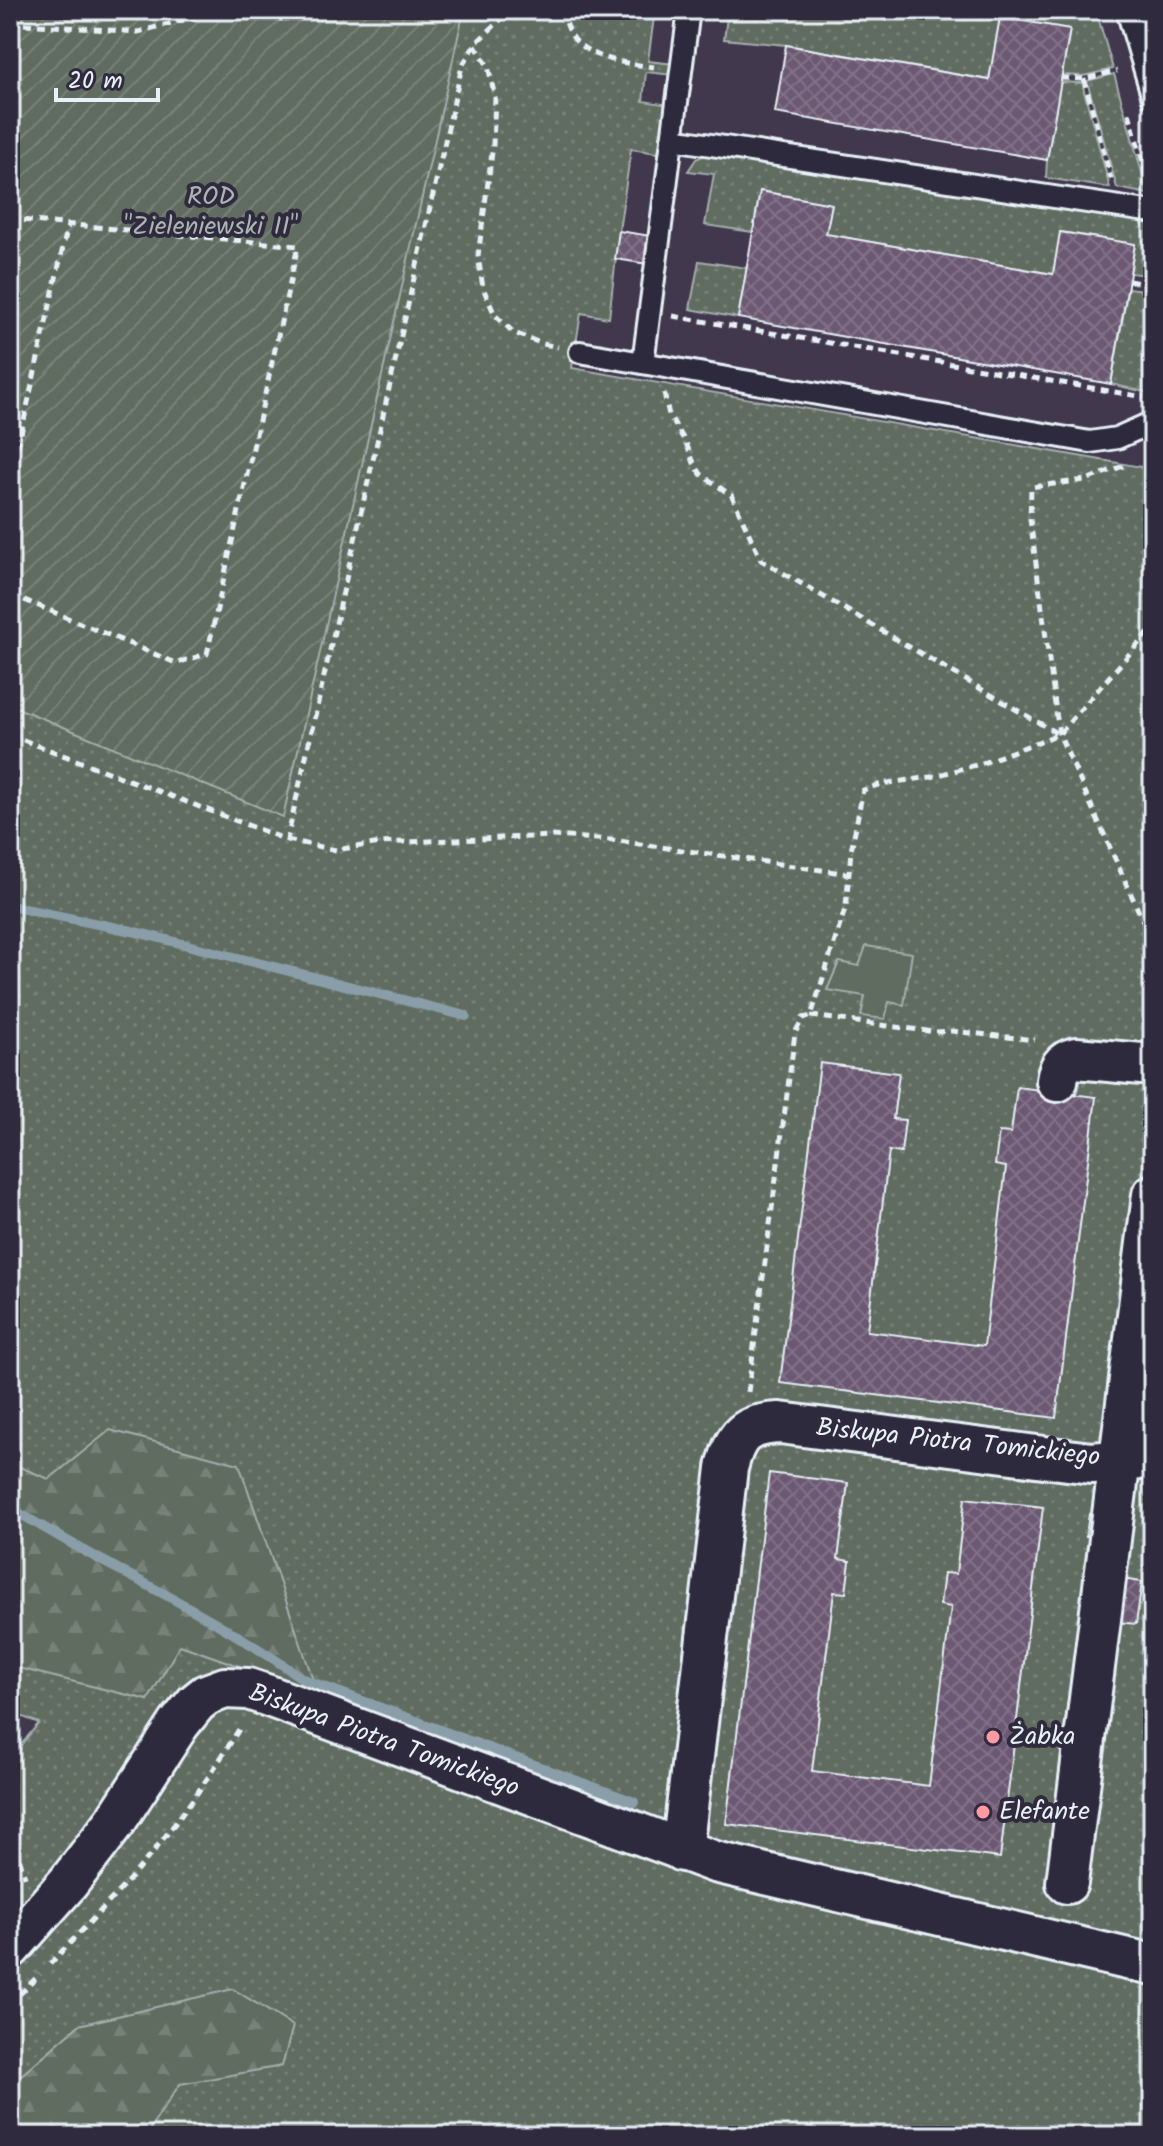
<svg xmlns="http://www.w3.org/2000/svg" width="1163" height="2146" viewBox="0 0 1163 2146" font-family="Kalam,sans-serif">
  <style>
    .grass { fill: url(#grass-dots); stroke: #a4aeac; stroke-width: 2 }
    .forest { fill: url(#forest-firs); stroke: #a4aeac; stroke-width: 2 }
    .park { fill: #606c61; stroke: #a4aeac; stroke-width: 2 }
    .garden { fill: url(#garden-furrows); stroke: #a4aeac; stroke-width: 2 }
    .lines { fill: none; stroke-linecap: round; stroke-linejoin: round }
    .stream { stroke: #8a9ea9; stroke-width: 10 }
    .building { fill: url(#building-cross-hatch); stroke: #e8f1f8; stroke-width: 2 }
    .service-casing { stroke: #e8f1f8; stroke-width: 26 }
    .minor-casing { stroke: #e8f1f8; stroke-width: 46 }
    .path { stroke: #e8f1f8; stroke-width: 5; stroke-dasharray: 8 6; stroke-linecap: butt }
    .service { stroke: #2f2a3d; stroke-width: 20 }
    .minor { stroke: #2f2a3d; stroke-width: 40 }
    .poi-dot { fill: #ff9aa2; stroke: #2f2a3d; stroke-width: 3 }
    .labels { text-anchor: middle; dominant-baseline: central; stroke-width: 8; stroke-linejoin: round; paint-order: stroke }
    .park-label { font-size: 26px; fill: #abb5b4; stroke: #2f2a3d }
    .street-label { font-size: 26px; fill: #e8f1f8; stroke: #2f2a3d }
    .poi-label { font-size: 26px; fill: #e8f1f8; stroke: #2f2a3d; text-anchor: start }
  </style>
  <defs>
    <pattern id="grass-dots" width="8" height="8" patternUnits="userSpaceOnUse" patternTransform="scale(2)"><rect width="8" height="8" fill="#606c61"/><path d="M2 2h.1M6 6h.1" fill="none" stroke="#778178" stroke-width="1.8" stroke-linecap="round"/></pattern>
    <pattern id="forest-firs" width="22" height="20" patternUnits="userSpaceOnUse" patternTransform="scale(2)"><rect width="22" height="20" fill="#606c61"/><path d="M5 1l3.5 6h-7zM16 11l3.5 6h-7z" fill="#778178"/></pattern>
    <pattern id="garden-furrows" width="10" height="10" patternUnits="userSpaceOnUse" patternTransform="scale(2)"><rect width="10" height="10" fill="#606c61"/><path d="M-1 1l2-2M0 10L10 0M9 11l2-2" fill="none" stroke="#778178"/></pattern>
    <pattern id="building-cross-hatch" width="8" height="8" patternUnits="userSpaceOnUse" patternTransform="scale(2)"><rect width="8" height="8" fill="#6c5972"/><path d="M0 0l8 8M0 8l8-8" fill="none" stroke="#817187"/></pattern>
  </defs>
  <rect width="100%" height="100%" fill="#41384d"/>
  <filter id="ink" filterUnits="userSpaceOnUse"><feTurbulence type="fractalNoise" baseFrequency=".0125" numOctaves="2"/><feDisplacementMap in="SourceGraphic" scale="16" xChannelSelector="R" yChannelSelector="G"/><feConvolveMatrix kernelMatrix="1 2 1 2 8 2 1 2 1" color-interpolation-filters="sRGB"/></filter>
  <g filter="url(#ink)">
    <!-- grass -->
    <g class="grass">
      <path d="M464 10H655L648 61 674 64 673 75 646 72 643 101 670 105 664 154 631 149 619 231 609 318 581 313 572 368 1153 469V2136H10V1758L39 1723 10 1712V704Z"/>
      <path d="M728 10H1096L1113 69 1083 76 1062 75 1070 29 1001 17 989 80 786 45 724 39Z"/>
      <path d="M1114 74 1148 194 1117 188 1087 81Z"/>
      <path d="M1060 82 1082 83 1110 188 1046 178 1047 160Z"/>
      <path d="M715 150 1153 214V273L1146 275 1130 273 1135 244 1061 232 1053 274 826 234 831 204 761 191 753 232 705 225 714 174 688 171 696 159Z"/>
      <path d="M699 261 747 268 738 318 690 309Z"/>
      <path d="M1128 288 1143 290 1153 317V394L1111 384Z"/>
    </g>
    <!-- forest -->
    <g class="forest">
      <path d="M110 1430 239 1464 318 1694 180 1645 148 1700 10 1666V1463L49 1479Z"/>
      <path d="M233 1989 293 2026 282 2066 180 2084 145 2136H10V2085L79 2025Z"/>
    </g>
    <!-- park -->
    <path class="park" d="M866 946 912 953 904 1005 889 1002 885 1019 861 1016 865 996 827 990 839 962 859 966Z"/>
    <!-- garden -->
    <path class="garden" d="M10 10H464L283 817 10 705Z"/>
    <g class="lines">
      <!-- stream -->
      <g class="stream">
        <path d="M10 906 132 931 466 1016"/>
        <path d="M10 1508C40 1525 70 1543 101 1560 170 1597 239 1633 303 1679L634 1802"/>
      </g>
    </g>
    <!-- building -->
    <g class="building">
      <path d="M1000 17 1070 29 1047 160 775 113 786 45 989 80Z"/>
      <path d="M760 191 832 204 826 234 1053 274 1060 232 1135 244 1111 384 738 318Z"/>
      <path d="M619 231 651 236 648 264 615 259Z"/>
      <path d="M820 1063 899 1073 893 1119 905 1120 901 1153 889 1151 867 1331 984 1346 1006 1167 995 1165 999 1132 1011 1133 1017 1087 1096 1097 1056 1418 780 1383Z"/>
      <path d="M769 1473 848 1483 838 1559 850 1561 846 1593 834 1592 812 1771 929 1786 951 1607 940 1605 944 1573 956 1574 965 1498 1043 1507 1000 1858 726 1824Z"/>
      <path d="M1149 1476H1153V1497L1147 1496Z"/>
      <path d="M1089 1514 1099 1516 1096 1537 1086 1536Z"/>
      <path d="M1122 1579 1142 1582 1136 1624 1117 1622Z"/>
    </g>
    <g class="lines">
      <defs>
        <g id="service">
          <path d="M1127 10 1153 98"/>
          <path d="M672 139 1153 212"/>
          <path d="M580 352 1090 442 1117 438 1153 422"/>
          <path d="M643 363 689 10"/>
        </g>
        <g id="minor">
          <path d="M1057 1081C1059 1068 1062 1061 1076 1058L1153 1065"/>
          <path d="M682 1851 727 1468C736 1434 744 1425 780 1423L1091 1463 1153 1458"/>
          <path d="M1067 1883 1153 1195"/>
          <path d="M10 1948 68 1883 115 1822 179 1724 196 1703 206 1695 225 1688 248 1689 266 1695 715 1862 1153 1965"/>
        </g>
      </defs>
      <!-- service casing -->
      <use href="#service" class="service-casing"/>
      <!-- minor casing -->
      <use href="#minor" class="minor-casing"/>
      <!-- path -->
      <g class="path">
        <path d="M561 10C565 18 567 27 571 34 584 59 630 64 654 67"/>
        <path d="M10 23 138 32 221 10"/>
        <path d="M475 45 488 66 495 97 493 145 478 256 483 288 495 315 514 333 543 344 558 347"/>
        <path d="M1061 78 1084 79 1117 71"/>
        <path d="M1084 79 1111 179"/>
        <path d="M1129 113 1149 184"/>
        <path d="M10 219 298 246 207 654 176 663 10 594"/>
        <path d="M1129 281 1146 284 1153 281"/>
        <path d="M1146 284 1153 303"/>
        <path d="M673 316 1144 397"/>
        <path d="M664 393 669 415 686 443 694 463 701 474 732 496 761 560 1058 734"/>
        <path d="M18 447 68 225"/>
        <path d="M1123 466 1086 480 1031 487 1030 519 1059 734 1148 932 1153 967"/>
        <path d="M10 735 287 840 462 66 476 43 511 10"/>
        <path d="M287 840 336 850 380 843 553 836 612 840 849 874"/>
        <path d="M811 1016 935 1032 952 1031 1035 1040"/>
        <path d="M748 1392 795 1033 803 1018 811 1016 846 906 851 851 863 790 881 784 931 777 980 764 1059 734 1153 627"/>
        <path d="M10 1849 19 1857 25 1877"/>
        <path d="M50 1964C81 1931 113 1899 142 1865 179 1821 211 1775 241 1726"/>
        <path d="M10 2004 40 1974"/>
      </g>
      <!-- service -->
      <use href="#service" class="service"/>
      <!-- minor -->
      <use href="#minor" class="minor"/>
    </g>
  </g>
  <!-- markers -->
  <g class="poi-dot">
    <circle cx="993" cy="1737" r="8"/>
    <circle cx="983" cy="1812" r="8"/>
  </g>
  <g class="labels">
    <!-- park labels -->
    <g class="park-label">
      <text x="211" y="197">ROD<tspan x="211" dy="30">"Zieleniewski II"</tspan></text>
    </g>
    <!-- street labels -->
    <g class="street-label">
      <text transform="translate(958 1443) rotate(6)">Biskupa Piotra Tomickiego</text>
      <text transform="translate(384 1741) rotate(20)">Biskupa Piotra Tomickiego</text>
    </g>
    <!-- poi labels -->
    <g class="poi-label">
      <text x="1009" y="1737">Żabka</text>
      <text x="999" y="1812">Elefante</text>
    </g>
  </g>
  <!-- margin -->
  <rect width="1163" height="2146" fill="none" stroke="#2f2a3d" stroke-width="40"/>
  <rect x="20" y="20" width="1123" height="2106" fill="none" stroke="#e8f1f8" stroke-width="3" filter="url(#ink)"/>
  <!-- scale -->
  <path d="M56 88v12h102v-12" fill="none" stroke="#e8f1f8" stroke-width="4"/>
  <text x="68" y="88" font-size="24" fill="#e8f1f8" stroke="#2f2a3d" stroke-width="6" paint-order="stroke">20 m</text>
</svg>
